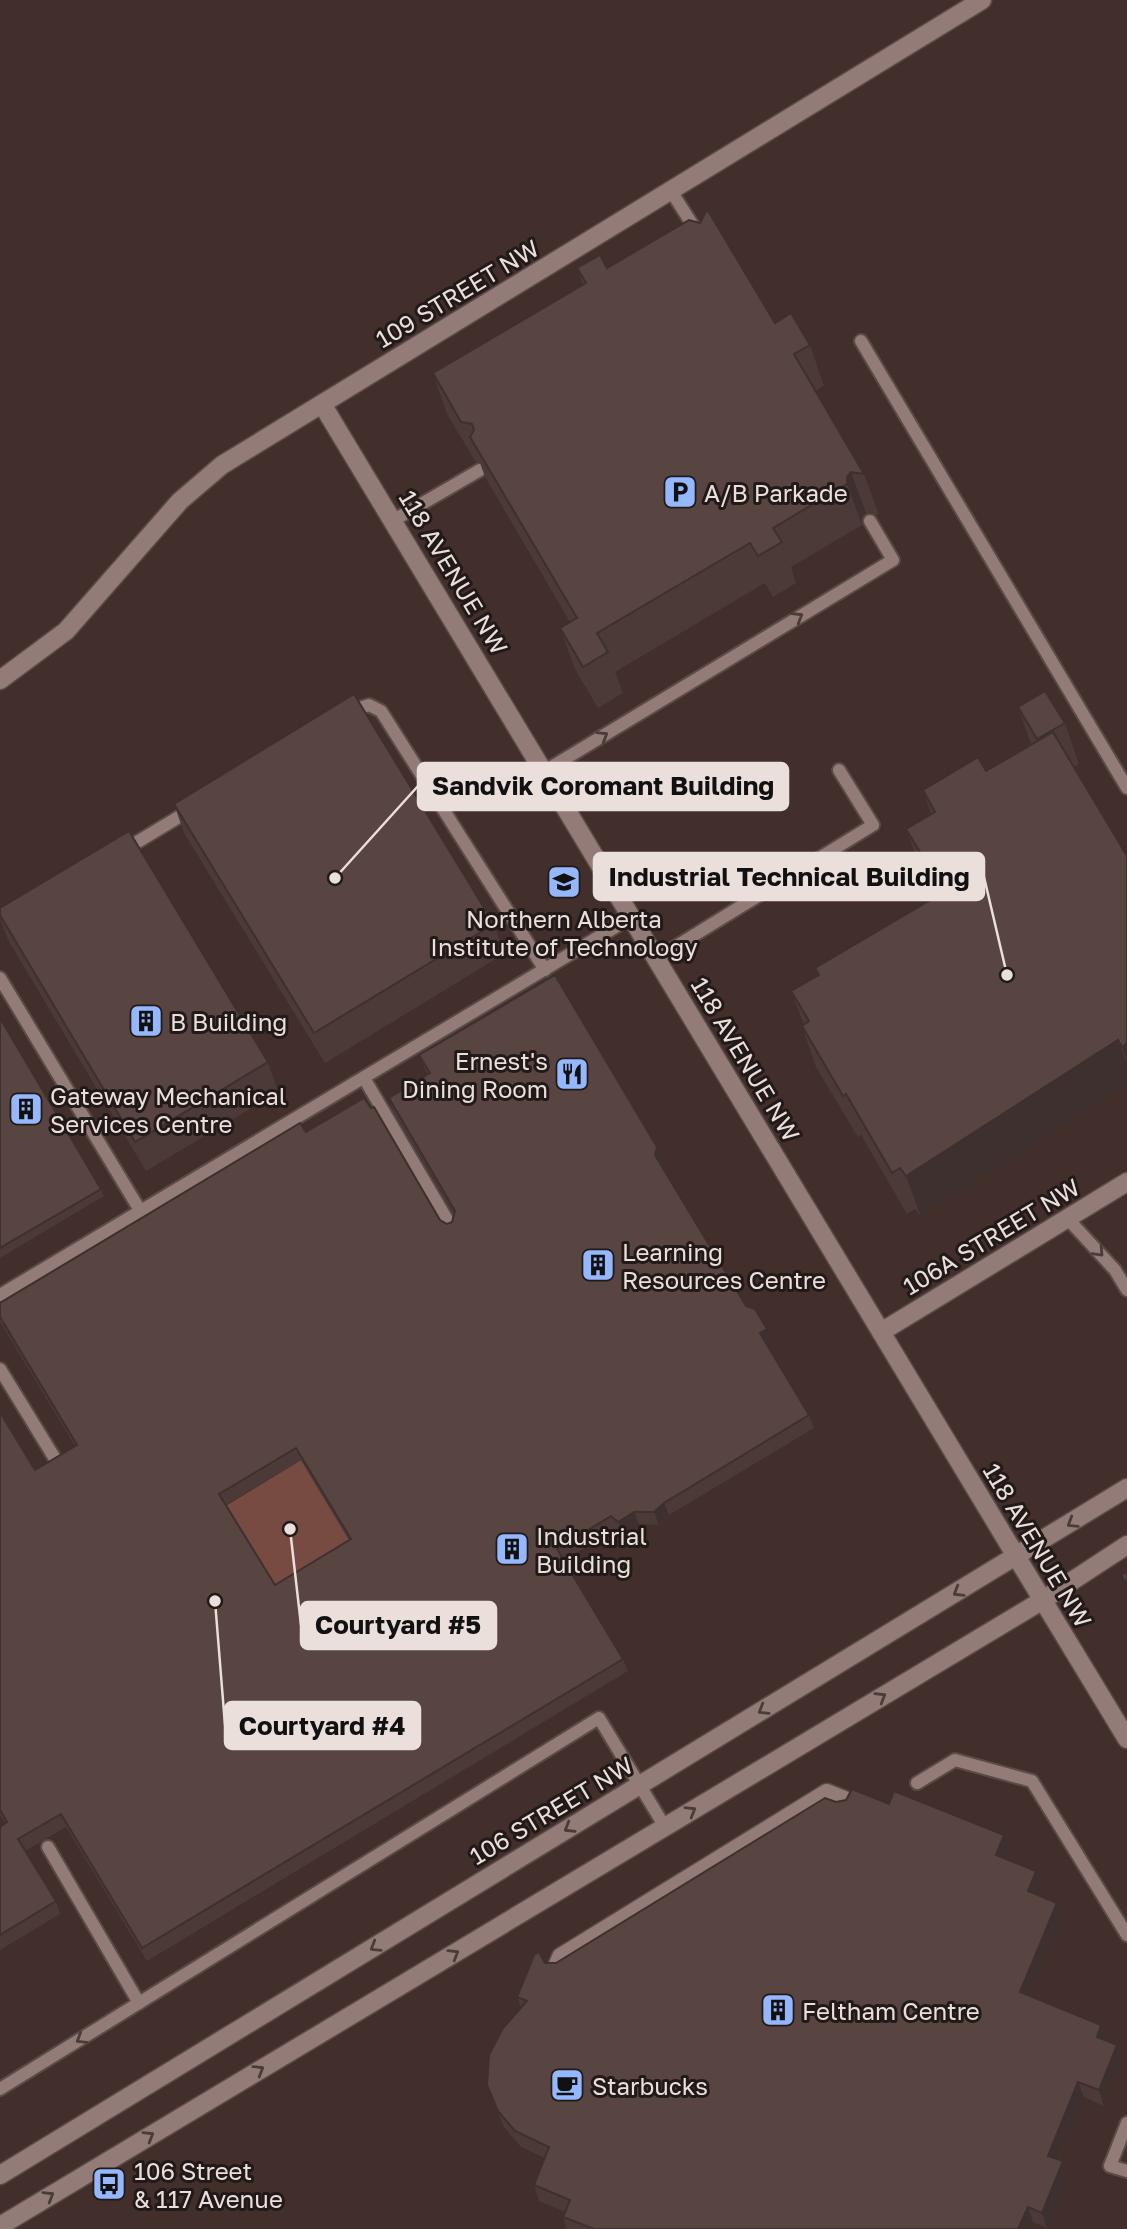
<svg xmlns="http://www.w3.org/2000/svg" width="1127" height="2229" viewBox="0 0 1127 2229" font-family="'Golos Text',sans-serif">
  <style>
    .green { fill: #774a42 }
    .lines { fill: none; stroke-linecap: round; stroke-linejoin: round }
    .lane-casing { stroke: #5b4b48; stroke-width: 16 }
    .street-casing { stroke: #5b4b48; stroke-width: 21 }
    .secondary-casing { stroke: #5b4b48; stroke-width: 21 }
    .lane { stroke: #937c78; stroke-width: 12 }
    .street { stroke: #937c78; stroke-width: 18 }
    .secondary { stroke: #937c78; stroke-width: 18 }
    .wall { fill: #4c3a38; fill-rule: evenodd }
    .shaded-wall { fill: #3e302e }
    .building { fill: #584441; stroke: #3e302e; stroke-width: 2; fill-rule: evenodd }
    .oneway { stroke: #4a3c3a }
    .labels { text-anchor: middle; dominant-baseline: central; stroke-width: 6; stroke-linejoin: round; paint-order: stroke }
    .street-label { font-size: 24px; fill: #ebdfdc; stroke: #221a18 }
    .poi-label { font-size: 24px; fill: #ebdfdc; stroke: #221a18; text-anchor: start }
    .leader { fill: none; stroke: #ebdfdc; stroke-width: 2.5 }
    .callout-dot { fill: #ebdfdc; stroke: #221a18; stroke-width: 2.5 }
    .callout { fill: #ebdfdc; stroke: #ebdfdc; stroke-width: 2.5 }
    .callout-label { font-size: 26px; text-anchor: middle; font-weight: bold; fill: #111 }
  </style>
  <rect width="100%" height="100%" fill="#422f2c"/>
  <!-- green -->
  <path class="green" d="M301 1460 356 1551 279 1598 224 1507Z"/>
  <g class="lines">
    <defs>
      <g id="lane">
        <path d="M671 191 699 235"/>
        <path d="M861 341 1127 788"/>
        <path d="M394 520 480 470"/>
        <path d="M347 712 369 705 381 711 545 970"/>
        <path d="M545 771 893 560 870 521"/>
        <path d="M124 850 192 809"/>
        <path d="M657 958 873 825 839 770"/>
        <path d="M0 978 141 1212"/>
        <path d="M364 1078 452 1228"/>
        <path d="M1067 1218 1115 1270 1127 1290"/>
        <path d="M0 1295 632 917"/>
        <path d="M0 1369 57 1462"/>
        <path d="M917 1783 955 1760 1032 1781 1127 1935"/>
        <path d="M48 1847 139 2003"/>
        <path d="M0 2089 599 1718 665 1827"/>
        <path d="M1127 2123 1110 2166 1127 2171"/>
      </g>
      <g id="street">
        <path d="M322 404 1016 1556"/>
        <path d="M0 680 66 631 180 501 222 465 982 0"/>
        <path d="M881 1332 1127 1182"/>
        <path d="M827 1793 847 1801 845 1807 829 1801 556 1969 561 1957Z"/>
      </g>
      <g id="secondary">
        <path d="M1016 1556 1127 1739"/>
        <path d="M0 2175 1127 1488"/>
        <path d="M0 2226 1043 1600 1127 1545"/>
      </g>
    </defs>
    <!-- lane casing -->
    <use href="#lane" class="lane-casing"/>
    <!-- street casing -->
    <use href="#street" class="street-casing"/>
    <!-- secondary casing -->
    <use href="#secondary" class="secondary-casing"/>
    <!-- lane -->
    <use href="#lane" class="lane"/>
    <!-- street -->
    <use href="#street" class="street"/>
    <!-- secondary -->
    <use href="#secondary" class="secondary"/>
  </g>
  <!-- wall -->
  <g class="wall">
    <path d="M577 268H607L775 323 810 345 824 386 815 391 864 474 879 515 866 513 862 517V525L791 567 796 583 773 597 765 583 615 672 623 693 598 708 575 669 560 628 570 622 485 477 480 463 476 462 447 414 433 373 583 284Z"/>
    <path d="M1018 707 1065 723 1079 764 1074 767 1127 856V1085L921 1217 915 1209 907 1214 861 1135 858 1137 816 1067 802 1026 804 1025 791 991 818 975 815 968 937 896 921 869 906 829 931 814 923 790 986 771 1031 744Z"/>
    <path d="M174 804 494 924 504 954 325 1063 184 833Z"/>
    <path d="M0 908 268 1062 278 1092 146 1171 8 940 0 918Z"/>
    <path d="M0 1018 101 1189 104 1196 0 1258Z"/>
    <path d="M419 1055 657 1147 662 1160 661 1164 746 1306 771 1341 767 1344 809 1415 814 1428 669 1515 659 1525 639 1524 623 1534 616 1529 564 1560 623 1659 628 1671 147 1961 66 1827 25 1851 56 1901 60 1914 0 1950V1827L5 1823 0 1815V1412L35 1470 75 1446 0 1322V1303L306 1132 440 1220 447 1224 452 1222 454 1214 393 1111 389 1098 428 1075 424 1067ZM301 1460 349 1540 275 1585 226 1505Z"/>
    <path d="M836 1802 1010 1851 1007 1859 1036 1871 1042 1886 1038 1896 1057 1903 1062 1919 1031 1996 1107 2041 1117 2045 1123 2060 1104 2106 1084 2097 1059 2160 1063 2161 1068 2177 1047 2228 1033 2222 1031 2229H567L563 2217 565 2212 539 2201 534 2185 545 2158 521 2147 504 2127 487 2085 521 2007 517 1997 545 1963H556Z"/>
  </g>
  <!-- shaded-wall -->
  <g class="shaded-wall">
    <path d="M851 472 866 513 862 517V525L847 484V477Z"/>
    <path d="M1118 1040 1127 1064V1085L921 1217 906 1176Z"/>
    <path d="M1127 1043V1061L1122 1047Z"/>
    <path d="M657 1147 662 1160 660 1168 655 1155Z"/>
    <path d="M767 1329 771 1341 765 1346 760 1333Z"/>
    <path d="M664 1503 669 1515 659 1525 654 1512Z"/>
    <path d="M634 1512 639 1524 623 1534 618 1522Z"/>
    <path d="M1004 1835 1010 1851 1002 1870 996 1855Z"/>
    <path d="M1036 1871 1042 1886 1034 1907 1028 1891Z"/>
    <path d="M1057 1903 1062 1919 1026 2008 1020 1992Z"/>
    <path d="M1101 2025 1107 2041 1097 2037Z"/>
    <path d="M1117 2045 1123 2060 1104 2106 1099 2090Z"/>
    <path d="M1078 2082 1084 2097 1054 2171 1048 2156Z"/>
    <path d="M1063 2161 1068 2177 1047 2228 1042 2213Z"/>
    <path d="M1028 2207 1033 2222 1031 2229H1018Z"/>
  </g>
  <!-- building -->
  <g class="building">
    <path d="M707 209 775 323 791 313 810 345 794 354 864 474 851 472 847 477V484L773 528 782 542 758 556 750 543 597 633 608 652 583 667 560 628 577 618 470 437 474 430 472 424 461 422 433 373 586 283 577 268 600 255 607 268 689 220 700 223Z"/>
    <path d="M1045 691 1065 723 1037 739 1018 707Z"/>
    <path d="M354 694 494 924 314 1033 174 804Z"/>
    <path d="M1053 732 1127 856V1043L1122 1047 1118 1040 906 1176 900 1168 892 1173 846 1094 843 1096 802 1026 809 1021 791 991 819 975 815 968 944 892 906 829 935 812 923 790 978 757 986 771Z"/>
    <path d="M129 831 268 1062 135 1142 0 915V908Z"/>
    <path d="M555 975 657 1147 655 1155 746 1306 755 1309 767 1329 760 1333 809 1415 664 1503 654 1512H634L618 1522 611 1516 557 1549 623 1659 142 1948 61 1814 18 1839 56 1901 0 1935V1827L7 1822 0 1810V1412L35 1470 77 1445 0 1317V1303L300 1123 306 1132 364 1098 371 1108 374 1107 440 1220 447 1224 452 1222 455 1211 389 1098 430 1073 419 1055ZM296 1448 351 1539 275 1585 219 1494Z"/>
    <path d="M0 1018 101 1189 0 1248Z"/>
    <path d="M1127 1572V1585L1121 1575Z"/>
    <path d="M852 1789 889 1804 894 1791 1004 1835 996 1855 1036 1871 1028 1891 1057 1903 1020 1992 1101 2025 1097 2037 1117 2045 1099 2090 1078 2082 1048 2156 1063 2161 1042 2213 1028 2207 1018 2229H594L563 2217 570 2200 534 2185 549 2147 515 2131 498 2111 487 2085 489 2055 503 2028 527 2001 517 1997 534 1955 539 1952 545 1963H556L825 1798 836 1802 846 1800Z"/>
  </g>
  <!-- one-way arrows -->
  <defs><path id="oneway-chevron" d="M-2-3.5L2.5 0L-2 3.5" fill="none" stroke-width="1.6" stroke-linecap="round" stroke-linejoin="round" transform="scale(1.75)"/></defs>
  <g class="oneway">
    <use href="#oneway-chevron" transform="translate(798 617) rotate(-31)"/>
    <use href="#oneway-chevron" transform="translate(603 736) rotate(-31)"/>
    <use href="#oneway-chevron" transform="translate(1099 1252) rotate(47)"/>
    <use href="#oneway-chevron" transform="translate(1072 1523) rotate(148)"/>
    <use href="#oneway-chevron" transform="translate(958 1592) rotate(149)"/>
    <use href="#oneway-chevron" transform="translate(881 1697) rotate(-31)"/>
    <use href="#oneway-chevron" transform="translate(763 1710) rotate(149)"/>
    <use href="#oneway-chevron" transform="translate(691 1811) rotate(-31)"/>
    <use href="#oneway-chevron" transform="translate(569 1828) rotate(149)"/>
    <use href="#oneway-chevron" transform="translate(375 1947) rotate(148)"/>
    <use href="#oneway-chevron" transform="translate(454 1954) rotate(-31)"/>
    <use href="#oneway-chevron" transform="translate(81 2039) rotate(148)"/>
    <use href="#oneway-chevron" transform="translate(259 2070) rotate(-31)"/>
    <use href="#oneway-chevron" transform="translate(149 2136) rotate(-31)"/>
    <use href="#oneway-chevron" transform="translate(49 2196) rotate(-31)"/>
  </g>
  <!-- icons -->
  <defs>
    <symbol id="parking-square" viewBox="-11 -11 22 22"><rect x="-9" y="-9" width="18" height="18" rx="4" fill="#94b7fd" stroke="#221a18"/><path d="M-3.5-5.5H1a3.5 3.5 0 0 1 0 7H-1V5.5H-3.5ZM-1-3.4V-.6H.8a1.4 1.4 0 0 0 0-2.8Z" fill="#111"/></symbol>
    <symbol id="university-square" viewBox="-11 -11 22 22"><rect x="-9" y="-9" width="18" height="18" rx="4" fill="#94b7fd" stroke="#221a18"/><path d="M0-5L7-2L0 1L-7-2ZM-4 1L0 2.5L4 1V4Q0 6-4 4Z" fill="#111"/></symbol>
    <symbol id="building-square" viewBox="-11 -11 22 22"><rect x="-9" y="-9" width="18" height="18" rx="4" fill="#94b7fd" stroke="#221a18"/><path d="M-4-6H4V6H1V3H-1V6H-4ZM-2.5-4.3h1.7v1.8h-1.7ZM.8-4.3h1.7v1.8H.8ZM-2.5-1h1.7V.8h-1.7ZM.8-1h1.7V.8H.8Z" fill="#111"/></symbol>
    <symbol id="restaurant-square" viewBox="-11 -11 22 22"><rect x="-9" y="-9" width="18" height="18" rx="4" fill="#94b7fd" stroke="#221a18"/><path d="M-5-6h1v4h1v-4h1v4h1v-4h1v5L-1.5 .5V6h-2V.5L-5-1ZM5-6V6H3V1.5H1.5Q1.5-4 5-6Z" fill="#111"/></symbol>
    <symbol id="cafe-square" viewBox="-11 -11 22 22"><rect x="-9" y="-9" width="18" height="18" rx="4" fill="#94b7fd" stroke="#221a18"/><path d="M-5.5-4.5H6V0H3Q3 3.5 0 3.5H-2.5Q-5.5 3.5-5.5 0ZM3-3.2v2h1.7v-2ZM-6 4.5H4V6H-6Z" fill="#111"/></symbol>
    <symbol id="bus-square" viewBox="-11 -11 22 22"><rect x="-9" y="-9" width="18" height="18" rx="4" fill="#94b7fd" stroke="#221a18"/><path d="M-5-6H5V4H4V6H2V4H-2V6H-4V4H-5ZM-3.5-4V0h7V-4ZM-3.5 1.2v1.5H-2V1.2ZM2 1.2v1.5H3.5V1.2Z" fill="#111"/></symbol>
  </defs>
  <g fill-rule="evenodd">
    <use href="#parking-square" x="661" y="473" width="38" height="38"/>
    <use href="#university-square" x="545" y="863" width="38" height="38"/>
    <use href="#building-square" x="127" y="1002" width="38" height="38"/>
    <use href="#restaurant-square" x="553" y="1055" width="38" height="38"/>
    <use href="#building-square" x="7" y="1090" width="38" height="38"/>
    <use href="#building-square" x="579" y="1246" width="38" height="38"/>
    <use href="#building-square" x="493" y="1530" width="38" height="38"/>
    <use href="#building-square" x="759" y="1991" width="38" height="38"/>
    <use href="#cafe-square" x="548" y="2066" width="38" height="38"/>
    <use href="#bus-square" x="90" y="2165" width="38" height="38"/>
  </g>
  <g class="labels">
    <!-- street labels -->
    <g class="street-label">
      <text transform="translate(457 293) rotate(-31)">109 STREET NW</text>
      <text transform="translate(454 572) rotate(59)">118 AVENUE NW</text>
      <text transform="translate(746 1059) rotate(59)">118 AVENUE NW</text>
      <text transform="translate(991 1236) rotate(-31)">106A STREET NW</text>
      <text transform="translate(1038 1545) rotate(59)">118 AVENUE NW</text>
      <text transform="translate(551 1810) rotate(-31)">106 STREET NW</text>
    </g>
    <!-- poi labels -->
    <g class="poi-label">
      <text x="704" y="492">A/B Parkade</text>
      <text x="564" y="918" text-anchor="middle">Northern Alberta<tspan x="564" dy="28">Institute of Technology</tspan></text>
      <text x="170" y="1021">B Building</text>
      <text x="548" y="1060" text-anchor="end">Ernest's<tspan x="548" dy="28">Dining Room</tspan></text>
      <text x="50" y="1095">Gateway Mechanical<tspan x="50" dy="28">Services Centre</tspan></text>
      <text x="622" y="1251">Learning<tspan x="622" dy="28">Resources Centre</tspan></text>
      <text x="536" y="1535">Industrial<tspan x="536" dy="28">Building</tspan></text>
      <text x="802" y="2010">Feltham Centre</text>
      <text x="592" y="2085">Starbucks</text>
      <text x="134" y="2170">106 Street<tspan x="134" dy="28">&amp; 117 Avenue</tspan></text>
    </g>
  </g>
  <!-- callouts -->
  <path class="leader" d="M335 878L418 786M1007 975L984 877M290 1529L301 1625M215 1601L225 1725"/>
  <g class="callout-dot">
    <circle cx="335" cy="878" r="7"/>
    <circle cx="1007" cy="975" r="7"/>
    <circle cx="290" cy="1529" r="7"/>
    <circle cx="215" cy="1601" r="7"/>
  </g>
  <g class="callout">
    <rect x="418" y="763" width="370" height="47" rx="7"/>
    <rect x="594" y="853" width="390" height="47" rx="7"/>
    <rect x="301" y="1602" width="195" height="47" rx="7"/>
    <rect x="225" y="1702" width="195" height="47" rx="7"/>
  </g>
  <g class="callout-label">
    <text x="603" y="795">Sandvik Coromant Building</text>
    <text x="789" y="886">Industrial Technical Building</text>
    <text x="398" y="1634">Courtyard #5</text>
    <text x="322" y="1735">Courtyard #4</text>
  </g>
</svg>
